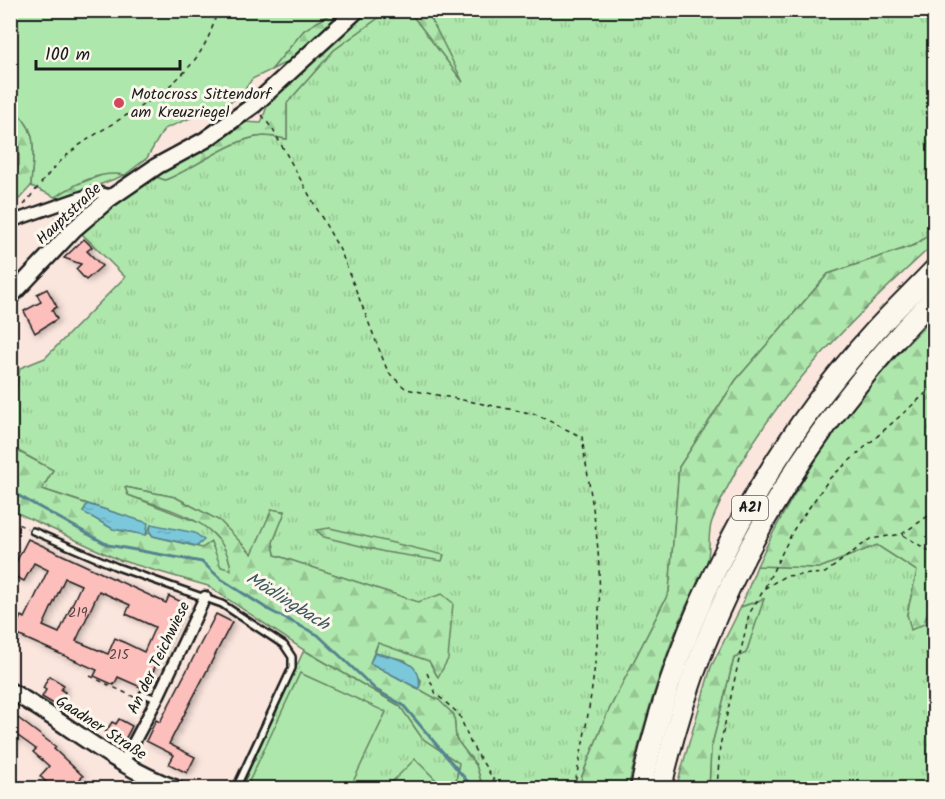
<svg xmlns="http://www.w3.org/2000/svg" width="945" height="799" viewBox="0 0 945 799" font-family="Kalam,sans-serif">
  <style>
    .grass { fill: url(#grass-tufts); stroke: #658264; stroke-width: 1.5 }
    .forest { fill: url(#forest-firs); stroke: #658264; stroke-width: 1.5 }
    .park { fill: #aee7ab; stroke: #658264; stroke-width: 1.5 }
    .water { fill: url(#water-ripples); stroke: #56838f; stroke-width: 1.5 }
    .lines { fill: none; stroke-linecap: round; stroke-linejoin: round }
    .stream { stroke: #56838f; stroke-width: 3 }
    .building { fill: #fcbfbc; stroke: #1c1c1c; stroke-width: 1.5; fill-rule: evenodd; filter: url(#shadow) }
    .lane-casing { stroke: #1c1c1c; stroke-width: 10 }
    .street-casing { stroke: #1c1c1c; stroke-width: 15 }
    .secondary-casing { stroke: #1c1c1c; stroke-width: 20 }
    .highway-casing { stroke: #1c1c1c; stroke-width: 24 }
    .path { stroke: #1c1c1c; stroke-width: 1.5; stroke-dasharray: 4.5 4.5; stroke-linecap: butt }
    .lane { stroke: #fbf7ec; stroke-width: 5 }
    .street { stroke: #fbf7ec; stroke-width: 10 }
    .secondary { stroke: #fbf7ec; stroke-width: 15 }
    .highway { stroke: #fbf7ec; stroke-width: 20 }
    .poi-dot { fill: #d1495b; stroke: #fbf7ec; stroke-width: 2 }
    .labels { text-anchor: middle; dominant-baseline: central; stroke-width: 6; stroke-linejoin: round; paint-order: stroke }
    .number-label { font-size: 14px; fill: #544544 }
    .shield { fill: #fbf7ec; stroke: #5f5e5a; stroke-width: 1.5 }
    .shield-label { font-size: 15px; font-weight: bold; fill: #1c1c1c }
    .poi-label { font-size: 16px; fill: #1c1c1c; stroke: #fbf7ec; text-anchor: start }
    .street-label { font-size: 16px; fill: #1c1c1c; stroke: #fbf7ec }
    .water-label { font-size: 18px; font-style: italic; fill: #3e585f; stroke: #fbf7ec }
  </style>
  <defs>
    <pattern id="grass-tufts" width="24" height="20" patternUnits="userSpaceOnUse" patternTransform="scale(1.5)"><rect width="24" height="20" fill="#aee7ab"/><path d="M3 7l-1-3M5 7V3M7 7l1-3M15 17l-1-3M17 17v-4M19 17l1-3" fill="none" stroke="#95c693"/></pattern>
    <pattern id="forest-firs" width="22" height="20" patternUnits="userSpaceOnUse" patternTransform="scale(1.5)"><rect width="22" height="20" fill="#aee7ab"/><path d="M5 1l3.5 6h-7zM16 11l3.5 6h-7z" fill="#95c693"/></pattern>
    <pattern id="water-ripples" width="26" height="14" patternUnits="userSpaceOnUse" patternTransform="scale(1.5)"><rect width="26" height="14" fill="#7cc8db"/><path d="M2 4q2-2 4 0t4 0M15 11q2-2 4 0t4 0" fill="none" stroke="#6babbb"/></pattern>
    <filter id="shadow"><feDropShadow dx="3" dy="2" stdDeviation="3" flood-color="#0004"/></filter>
  </defs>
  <rect width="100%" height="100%" fill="#fbe6de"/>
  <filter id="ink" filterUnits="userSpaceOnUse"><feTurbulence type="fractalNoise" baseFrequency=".0167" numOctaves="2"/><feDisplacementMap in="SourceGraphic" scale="12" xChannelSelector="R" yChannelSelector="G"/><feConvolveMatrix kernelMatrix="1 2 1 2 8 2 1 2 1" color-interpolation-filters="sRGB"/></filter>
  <g filter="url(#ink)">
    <!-- grass -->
    <g class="grass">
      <path d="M388 11H409L461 79 427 11H934V231L915 245 828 274 736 380 679 467 669 592 607 714 582 776 580 788H483L476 765 456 739 454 715 438 700 419 689 421 680 405 660 375 653 378 642 429 661 437 676 418 602 275 555 273 542 285 511 272 510 252 555 220 521 175 497 125 487 128 495 205 525 226 548 232 571 221 567 197 546 203 540 151 525 146 535 147 523 42 489 53 470 11 447V418L20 368 45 358 125 277 82 234 118 198 151 175 165 180C196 168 232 138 264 136 271 136 280 138 287 139V103L334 50Z"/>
      <path d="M877 545 917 571 907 614 934 590V788H709L711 748 734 658 746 653 763 599 741 607 757 566 819 568Z"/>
      <path d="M304 650 400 706 422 738 459 763 455 788H241Z"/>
    </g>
    <!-- forest -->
    <g class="forest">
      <path d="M335 11H343L291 60 271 70 304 30Z"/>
      <path d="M368 11H388L334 50 287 103V139C280 138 271 136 264 136 233 137 196 168 165 180L151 175 243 122 261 123 270 98Z"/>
      <path d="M409 11H427L463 82Z"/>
      <path d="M11 108C41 129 33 153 31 186L11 208 10 177 19 165V146L11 132Z"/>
      <path d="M110 172 125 175 63 199 55 197 75 185Z"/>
      <path d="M934 231V244C847 323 757 410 712 521 707 534 711 549 707 562 702 579 691 594 684 611 660 668 642 728 628 788H580L582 776 607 714 669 592 679 467 736 380 828 274 915 245Z"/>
      <path d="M934 317V590L924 624 911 630 907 614 917 571 877 545 819 568 757 566C799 474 862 387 934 317Z"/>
      <path d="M10 447 53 470 42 489 87 504 83 512 113 529 146 535 150 532 153 536 202 548 211 542 221 567 231 570C226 520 168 510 128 495L125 487 175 497 220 521 252 554 272 509 285 512 273 542 275 555 418 602 442 594 453 603 448 659 438 677 429 661 378 643 370 663 439 700 454 715 456 739 476 765 483 788H455L459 763 422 738 400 706 304 650 208 586 119 560 11 510Z"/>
      <path d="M330 528 444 555 442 561 385 552 324 537 316 530Z"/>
      <path d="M764 599 746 653 734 658 711 748 709 788H676L711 667 741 607Z"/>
    </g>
    <!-- park -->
    <g class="park">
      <path d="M10 11 11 10 335 11 304 30 271 70 252 79 239 98 164 129 147 158 125 175C100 170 77 183 55 197L31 186C33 153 41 129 11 108Z"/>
      <path d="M300 673 386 712 350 788H246Z"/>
      <path d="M415 759 444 788H386Z"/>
    </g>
    <!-- water -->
    <g class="water">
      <path d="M87 504 148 523 146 535 113 529 83 512Z"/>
      <path d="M151 524 195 533 204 540 197 546 153 536 150 532Z"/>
      <path d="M375 653C396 658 424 661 419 689L370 663Z"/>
    </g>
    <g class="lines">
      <!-- stream -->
      <path class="stream" d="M10 491 108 545 202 562 221 579 269 610 318 635 376 690 403 705 473 788"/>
    </g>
    <!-- building -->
    <g class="building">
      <path d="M84 239 92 247 87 251 102 266 86 280 76 269 81 264 64 258Z"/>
      <path d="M47 289 57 307 52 310 57 319 35 333 24 311 41 302 37 294Z"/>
      <path d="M28 539 166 603 169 596 184 603 145 689 118 677 114 685 94 676 97 670 13 633 21 616 25 618 48 570 34 563 24 581 10 574ZM65 578 81 585 59 633 43 626ZM99 591 130 605 126 614 155 627 144 652 115 638 108 654 76 641Z"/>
      <path d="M216 614 232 622 169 744 195 757 187 773 169 764 174 755 146 741 156 720 160 722Z"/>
      <path d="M49 676 64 685 61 690 65 692 57 706 42 697 46 690 43 688Z"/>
      <path d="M18 718 56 747 54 749 83 776 70 789H46L49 785 40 776 49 766 33 752 36 749 18 736 10 747V728Z"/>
      <path d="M119 719 132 726 123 743 105 733 112 722 116 724Z"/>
    </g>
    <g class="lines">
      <defs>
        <g id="lane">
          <path d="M33 531 117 567 222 604 284 645 292 657V668L236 788"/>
          <path d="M143 694 157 699"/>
        </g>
        <g id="street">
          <path d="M10 222 96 192 113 196"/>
          <path d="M122 765 157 699 205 597"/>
        </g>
        <g id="secondary">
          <path d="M10 297 74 229 109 199 157 166 205 140 254 105 357 10"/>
          <path d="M10 691C67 722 113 766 175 788"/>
        </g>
        <g id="highway">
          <path d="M641 788C676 623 760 458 874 332 893 311 914 291 934 270"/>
          <path d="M661 788C702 600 800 435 934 298"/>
        </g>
      </defs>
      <!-- lane casing -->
      <use href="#lane" class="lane-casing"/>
      <!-- street casing -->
      <use href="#street" class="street-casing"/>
      <!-- secondary casing -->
      <use href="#secondary" class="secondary-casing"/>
      <!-- highway casing -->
      <use href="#highway" class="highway-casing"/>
      <!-- path -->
      <g class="path">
        <path d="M262 115 273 130 341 252 388 372 406 389 535 414 582 437C587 474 595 513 598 551 604 630 590 711 574 788"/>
        <path d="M24 205C40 184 56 163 77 147 132 107 202 85 217 10"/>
        <path d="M54 218 63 223"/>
        <path d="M10 521 27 528"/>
        <path d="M903 535 934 554"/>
        <path d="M765 587 794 529 830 478 934 386"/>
        <path d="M427 673 436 694 459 714 471 744 499 788"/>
        <path d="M90 676 136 698"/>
        <path d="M717 788 720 746 749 614 765 588 785 576 825 573 870 539 902 534 934 512"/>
      </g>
      <!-- lane -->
      <use href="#lane" class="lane"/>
      <!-- street -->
      <use href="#street" class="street"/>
      <!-- secondary -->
      <use href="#secondary" class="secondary"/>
      <!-- highway -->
      <use href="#highway" class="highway"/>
    </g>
  </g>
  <!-- markers -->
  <circle class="poi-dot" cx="119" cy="103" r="6"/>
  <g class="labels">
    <!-- number labels -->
    <g class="number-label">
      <text x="78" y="613">219</text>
      <text x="119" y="655">215</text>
    </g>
    <!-- shield labels -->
    <rect class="shield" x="732" y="496" width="36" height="24" rx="4.5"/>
    <g class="shield-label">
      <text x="750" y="508">A21</text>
    </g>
    <!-- poi labels -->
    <g class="poi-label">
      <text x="131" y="94">Motocross Sittendorf<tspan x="131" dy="18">am Kreuzriegel</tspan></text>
    </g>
    <!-- street labels -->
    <g class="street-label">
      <text transform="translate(69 214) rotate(-43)">Hauptstraße</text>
      <text transform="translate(159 658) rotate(-64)">An der Teichwiese</text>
      <text transform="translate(101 728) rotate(33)">Gaadner Straße</text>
    </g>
    <!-- water labels -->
    <g class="water-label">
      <text transform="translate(287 602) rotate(32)">Mödlingbach</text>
    </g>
  </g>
  <!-- margin -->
  <rect width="945" height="799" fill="none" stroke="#fbf7ec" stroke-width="36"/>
  <rect x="18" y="18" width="909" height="763" fill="none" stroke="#1c1c1c" stroke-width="2" filter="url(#ink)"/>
  <!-- scale -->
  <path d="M36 60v9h144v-9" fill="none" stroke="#1c1c1c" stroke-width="3"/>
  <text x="45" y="60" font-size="18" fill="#1c1c1c" stroke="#fbf7ec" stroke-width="4.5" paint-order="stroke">100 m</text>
</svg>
